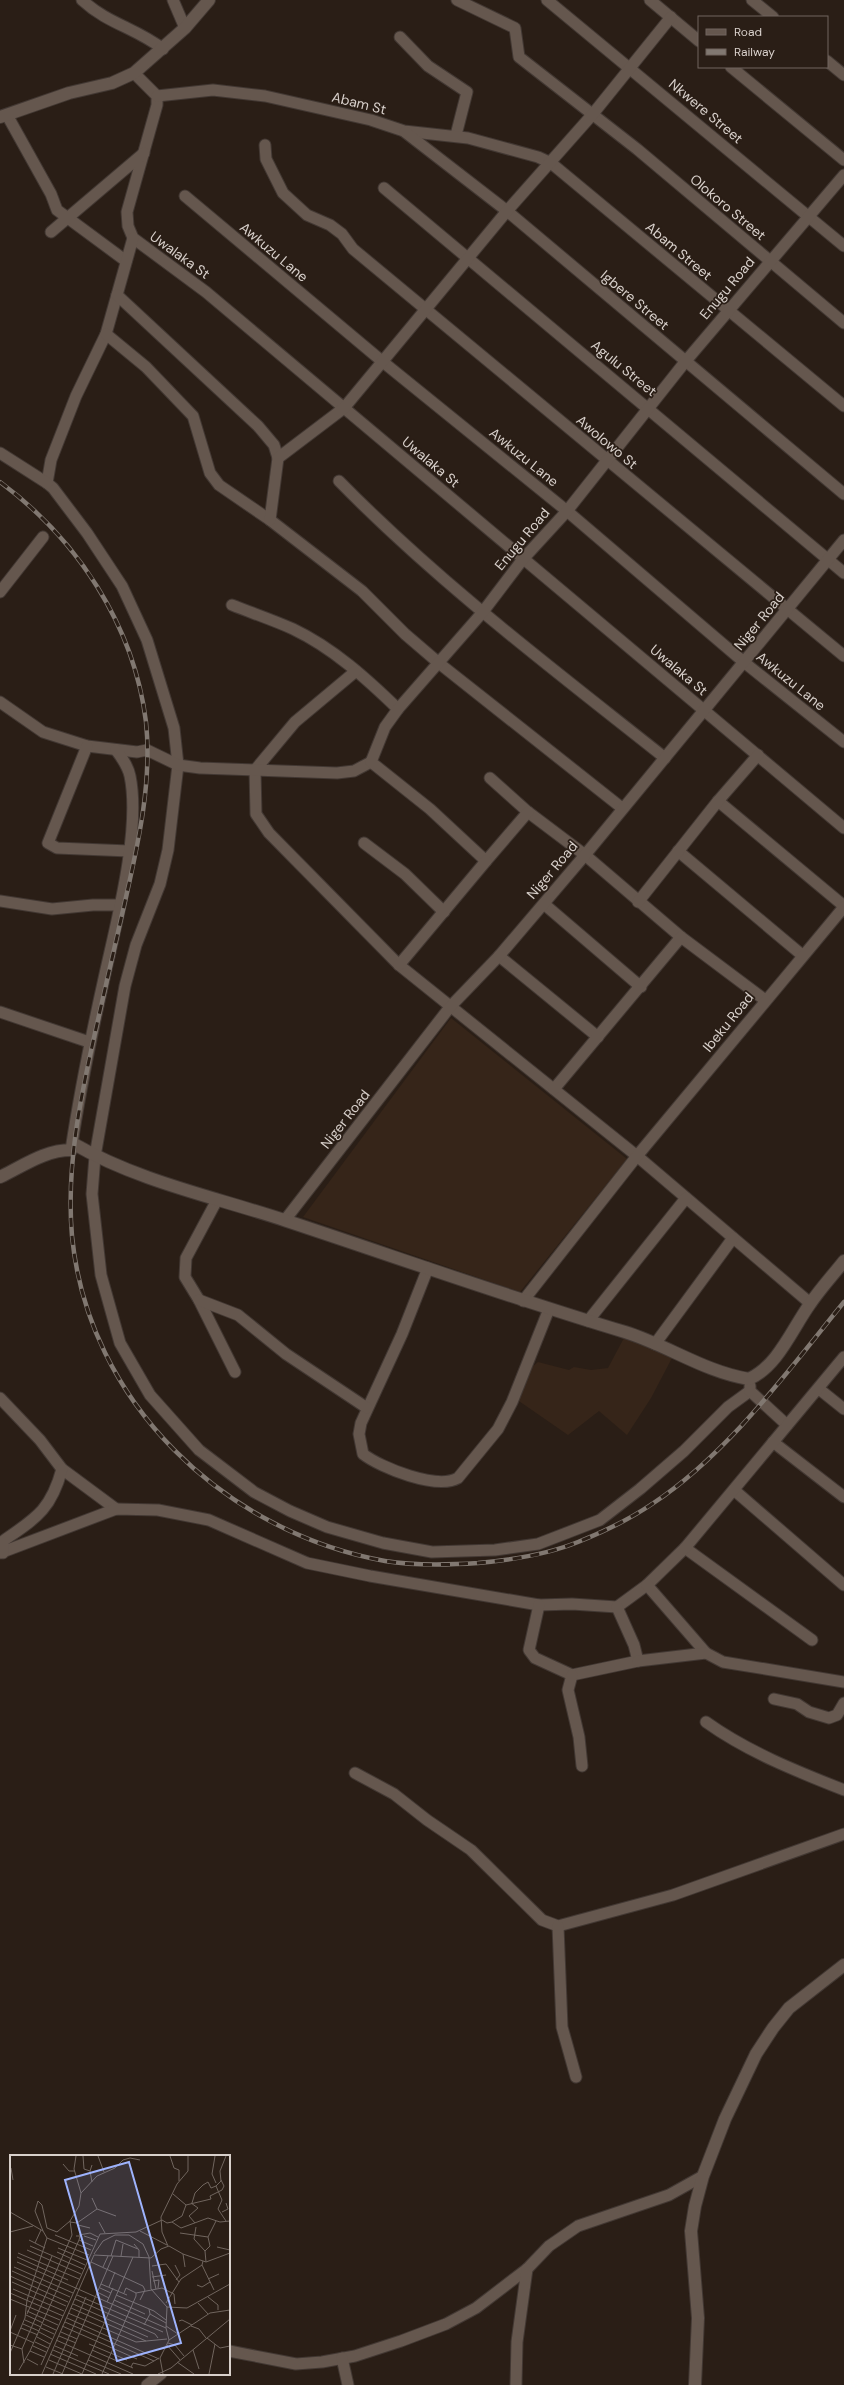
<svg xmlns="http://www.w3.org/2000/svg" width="844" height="2385" viewBox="0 0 844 2385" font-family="'DM Sans',sans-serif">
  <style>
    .built { fill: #362519 }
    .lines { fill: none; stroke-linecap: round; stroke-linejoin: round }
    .minor-casing { stroke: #423833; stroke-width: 13 }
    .tertiary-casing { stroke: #423833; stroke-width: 14 }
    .minor { stroke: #65574e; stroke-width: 11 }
    .tertiary { stroke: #65574e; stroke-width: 12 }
    .rail-casing { stroke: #817871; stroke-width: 4.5 }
    .rail { stroke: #2a1e16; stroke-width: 3; stroke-dasharray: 9; stroke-linecap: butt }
    .labels { text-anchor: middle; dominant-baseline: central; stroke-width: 3.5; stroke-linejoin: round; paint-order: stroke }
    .street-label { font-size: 14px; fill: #d8d0cb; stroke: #2a1e16 }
    .inset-road { fill: none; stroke: #70655e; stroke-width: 1 }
    .view { fill: #9eb3fd; fill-opacity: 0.15; stroke: #9eb3fd; stroke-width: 2 }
    .inset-edge { fill: none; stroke: #d8d0cb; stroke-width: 2 }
  </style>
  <rect width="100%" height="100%" fill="#2a1e16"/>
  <!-- built -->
  <g class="built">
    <path d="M451 1018 627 1159 520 1292 303 1217Z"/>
    <path d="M625 1336 673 1356 651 1398 627 1435 599 1411 568 1435 516 1399 531 1368 538 1362 569 1370 574 1367 591 1370 608 1368Z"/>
  </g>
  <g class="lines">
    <defs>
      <g id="minor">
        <path d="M82 0C108 24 136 28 163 49"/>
        <path d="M173 0 185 28"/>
        <path d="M457 0 515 28 519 57 637 149 844 323"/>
        <path d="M547 0 844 246"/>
        <path d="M650 0 699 41"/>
        <path d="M752 0 773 17"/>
        <path d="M400 37 428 66 467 92 456 135"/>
        <path d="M827 61 844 75"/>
        <path d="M731 67 844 160"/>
        <path d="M134 73 157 96V105L127 212 128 226 133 238 206 292 844 828"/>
        <path d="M157 96 213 90 265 96 371 120 404 131 468 138 538 157 551 163 844 406"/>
        <path d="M7 115 51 194 57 210 126 261"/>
        <path d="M405 132 507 211 844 494"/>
        <path d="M265 145 266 159 283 193 307 215 330 225 342 234 353 249 844 656"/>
        <path d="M384 188 844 573"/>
        <path d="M185 196 383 362 567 511 745 663 844 742"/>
        <path d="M51 232 144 153"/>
        <path d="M133 238 106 334 76 396 51 460 47 483 53 488 87 533 122 586 147 640 174 728 178 765 168 850 160 884 136 945 125 986 95 1156 92 1194 101 1275 120 1343 150 1395 199 1450 254 1492 290 1511 327 1527 383 1543 432 1552 495 1550 538 1544 600 1520 640 1489 684 1451 728 1407 750 1391"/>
        <path d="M117 295 258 426 274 445 278 458"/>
        <path d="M106 334 146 367 193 416 210 473 219 485 270 520 362 591 405 634 440 664 622 808"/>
        <path d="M0 453 47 483"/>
        <path d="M339 481C439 583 553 669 665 758"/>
        <path d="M270 520 278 458 344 408 507 211 592 115 671 17"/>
        <path d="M0 592 43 537"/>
        <path d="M232 605C252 613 273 620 293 629 333 648 367 679 398 709"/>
        <path d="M356 671 295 722 255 770 256 814 269 833 399 965 637 1156 810 1303"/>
        <path d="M0 702 43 732 87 746 137 752 147 750 178 765 200 768 337 773 354 771 371 762"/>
        <path d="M87 746 48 843 57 848 129 851"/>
        <path d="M490 778 528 812 585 855 681 937 765 1000"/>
        <path d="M718 801 844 906"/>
        <path d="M528 812 486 861 430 809 371 762 385 727 398 709 482 613 523 559 567 511 685 362 844 175"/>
        <path d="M364 843 405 874 444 912"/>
        <path d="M678 851 802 955"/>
        <path d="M0 901 52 909 93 905H119"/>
        <path d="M638 902 718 801 758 755"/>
        <path d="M544 904 641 987"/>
        <path d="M499 956 598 1037"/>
        <path d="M399 965 486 861"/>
        <path d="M0 1012 89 1042"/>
        <path d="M554 1089 681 937"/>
        <path d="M71 1150C80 1090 92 1032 105 974 117 920 141 829 130 776 128 766 122 758 116 750"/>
        <path d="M217 1200 186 1258 185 1277 199 1300 235 1372"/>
        <path d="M285 1220 450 1007 499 956 585 855 844 540"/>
        <path d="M428 1268 402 1334 361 1423 359 1434 363 1454C381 1468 437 1490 458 1478L498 1429 512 1402 549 1309"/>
        <path d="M199 1300 238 1315 286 1354 367 1408"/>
        <path d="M523 1301 637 1156 844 907"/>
        <path d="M588 1321 686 1198"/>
        <path d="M655 1344 733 1238"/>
        <path d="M750 1386V1391L787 1425"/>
        <path d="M819 1389 844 1409"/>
        <path d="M0 1398 40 1440 62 1469 116 1509"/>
        <path d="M773 1442 844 1497"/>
        <path d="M734 1490 844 1585"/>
        <path d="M685 1548 812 1640"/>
        <path d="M0 1553 116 1509 158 1510 209 1520 307 1563 370 1576 539 1605 572 1604 617 1607 647 1585 685 1548 844 1357"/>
        <path d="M3 1553V1541C36 1518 51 1510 62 1469"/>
        <path d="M647 1585 706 1653 723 1662 844 1682"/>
        <path d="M539 1605 529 1650 535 1658 572 1675 638 1661 634 1645 617 1607"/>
        <path d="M638 1661 706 1653"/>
        <path d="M572 1675 568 1690 579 1737 582 1766"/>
        <path d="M774 1699 797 1704 809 1712 829 1718 837 1715 844 1703"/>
        <path d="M706 1722C748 1752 796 1771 844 1790"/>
        <path d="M355 1773 394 1794 427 1820 471 1850 542 1920 558 1926 673 1895 844 1834"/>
        <path d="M558 1926 562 2027 576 2077"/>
        <path d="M229 2351 296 2364 322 2362 355 2356 401 2341 446 2324 476 2308 527 2269 549 2246 578 2226 669 2195 703 2176"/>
        <path d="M342 2358 348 2385"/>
        <path d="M147 2385 161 2374"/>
        <path d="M516 2385 517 2342 527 2269"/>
      </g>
      <g id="tertiary">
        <path d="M0 117 69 93 112 83 134 73 185 28 209 0"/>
        <path d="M0 1177C23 1166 45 1150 71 1150L74 1144C140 1182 215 1197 287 1221 399 1258 511 1298 625 1332 667 1345 705 1372 749 1379 778 1366 792 1329 810 1304 820 1289 833 1275 844 1261"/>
        <path d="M695 2385 698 2318 691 2231 695 2206 703 2176 725 2119 756 2054 773 2028 789 2008 844 1965"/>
      </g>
    </defs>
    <!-- minor casing -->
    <use href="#minor" class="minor-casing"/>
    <!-- tertiary casing -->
    <use href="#tertiary" class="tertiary-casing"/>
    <!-- minor -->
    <use href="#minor" class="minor"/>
    <!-- tertiary -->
    <use href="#tertiary" class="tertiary"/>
    <defs>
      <path id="rail" d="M0 482C77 539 134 625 146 722 152 781 139 840 126 897 116 942 105 988 95 1033 80 1100 66 1167 72 1236 88 1402 224 1532 385 1561 416 1566 447 1565 478 1563 511 1560 546 1555 578 1542 603 1532 630 1519 652 1504 728 1454 787 1372 844 1302"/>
    </defs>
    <!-- rail casing -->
    <use href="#rail" class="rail-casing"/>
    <!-- rail -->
    <use href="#rail" class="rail"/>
  </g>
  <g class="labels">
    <!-- street labels -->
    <g class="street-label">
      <text transform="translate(359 103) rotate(14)">Abam St</text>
      <text transform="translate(706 111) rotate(40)">Nkwere Street</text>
      <text transform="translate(728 207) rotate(40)">Olokoro Street</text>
      <text transform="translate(679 251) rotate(40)">Abam Street</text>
      <text transform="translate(274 252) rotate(40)">Awkuzu Lane</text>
      <text transform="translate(180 255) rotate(36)">Uwalaka St</text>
      <text transform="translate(727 288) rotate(-50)">Enugu Road</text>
      <text transform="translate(635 300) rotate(40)">Igbere Street</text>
      <text transform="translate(624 368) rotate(39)">Agulu Street</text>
      <text transform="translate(607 442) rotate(40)">Awolowo St</text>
      <text transform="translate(524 457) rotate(39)">Awkuzu Lane</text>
      <text transform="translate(431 462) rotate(40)">Uwalaka St</text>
      <text transform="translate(522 539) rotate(-50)">Enugu Road</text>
      <text transform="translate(759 621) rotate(-51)">Niger Road</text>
      <text transform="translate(679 670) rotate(40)">Uwalaka St</text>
      <text transform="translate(791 681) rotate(39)">Awkuzu Lane</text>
      <text transform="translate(552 870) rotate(-50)">Niger Road</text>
      <text transform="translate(728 1022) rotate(-51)">Ibeku Road</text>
      <text transform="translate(345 1119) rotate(-52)">Niger Road</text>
    </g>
  </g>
  <!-- overview -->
  <g transform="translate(10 2155)">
    <rect width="220" height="220" fill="#2a1e16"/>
    <path class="inset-road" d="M73 1 74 14 80 16M88 1 94 17M160 1 164 13 169 15V26M205 1 202 19 206 28M53 9 59 16H65M82 10 80 16 82 27M1 13 3 25M71 38 87 21 105 13 113 5 120 3 130 5M163 39 176 50M82 43 87 54M181 48 188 53 179 61 185 68M182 48 185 38 193 30 198 27 201 33 206 31M0 57 33 76 37 83 17 145 15 163 0 198M212 57 218 54 216 48M216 66 208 54 212 45 206 31 211 26 210 16 216 1M60 67 67 68 87 54 106 61M89 67 95 78M162 67 171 73 198 63 210 67 220 66M67 68 68 70 80 73M186 72 184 84 195 96 196 107M33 76 25 56 28 46 32 50 37 73 47 77M130 76 157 90M0 77 23 71M47 77 60 66M170 78 198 82M45 80 81 95M69 80 80 78 88 82M74 81 86 85M37 83 79 100M19 85 35 93M69 85 83 91M25 88 31 75M124 89 129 95V102M20 91 73 114M158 91 152 77 151 62 167 29 178 16V1M207 92 220 95M48 93 77 105M17 95 71 119M195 96 200 91 198 82 206 66M47 97 75 110M8 98 69 124M84 99 93 86 105 80H119L133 89 139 102 141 134 157 152 156 173M173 99 175 112M101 101 106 85 128 94M111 101 113 89M7 102 58 125M7 107 156 173 159 185M81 107 133 131 135 135 130 145M165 110 170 120 166 125M192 110 204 135M142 111 156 109 169 127M4 112 63 138M93 112 98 101M2 116 60 142M142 116 146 134M0 121 58 147M142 122 156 120M198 124 209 119M143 126 149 125 148 133M2 127 56 151M91 129 117 140M187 130 192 132 200 127M99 132 105 117M90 133 101 138M3 134 54 156M87 137 99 143M0 138 53 161M126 138 152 133 164 139 165 149M67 140 153 177M106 140 144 156 156 165M198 142 208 150V155M0 144 50 165M65 144 145 179 148 183M104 145 135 159M97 147 103 133M156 148 171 124 192 110 193 106M188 148 198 159M63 149 138 182M157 152 177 153 220 129M61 153 136 186M17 156 48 170M58 158 126 187 157 184M17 159 42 101M140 159 156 168M16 160 33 168M57 163 149 204M15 165 31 172M169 166 172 165 182 170M55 167 144 206 149 203M13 169 29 176M33 169 46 175M134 170 140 159 139 154M52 171 127 204M156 171 168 179M181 171 189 174 196 183M11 173 28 180M31 173 44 179M0 176 6 160M0 177 24 188M29 177 42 184M51 177 67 184M49 181 66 188M27 182 40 189M197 183 210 193 220 191M46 185 123 219M25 187 38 193M158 188 165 190 174 201M79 189 117 205M0 190 12 194M157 190 170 205M23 191 36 197M45 191 68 201M43 195 99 219M82 195 123 213M183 195 189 214M20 196 34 202M40 199 86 219M17 204 28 210M39 205 72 219M78 205 111 219M167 207 184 219M14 208 12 194 62 80 60 66 69 51 71 38 64 14 66 1M31 210 90 79 126 77 152 65 157 68 162 67 172 61 176 50 201 44 200 41 212 35 214 31 211 25M36 212 53 219M121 212 123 208 135 211 144 206M9 215 20 196 69 85 70 81H66M32 219 84 100 141 103 151 94 159 91 173 99 196 107 220 98M43 219 76 142M52 219 103 101M72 219 123 102M92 219 126 141V138L116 133 114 138M148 219 161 213 220 164M153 219 150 203 159 185 200 158 220 155M199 219 205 189"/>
    <path class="view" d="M119 7 171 188 107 206 55 25Z"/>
    <rect width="220" height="220" class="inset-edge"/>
  </g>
  <!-- legend -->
  <rect x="698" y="16" width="130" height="52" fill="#2a1e16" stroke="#70655e"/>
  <rect x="706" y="29" width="20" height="6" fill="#65574e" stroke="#70655e"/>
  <text x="734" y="36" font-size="12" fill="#d8d0cb">Road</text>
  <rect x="706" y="49" width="20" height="6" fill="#817871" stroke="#70655e"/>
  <text x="734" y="56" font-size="12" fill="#d8d0cb">Railway</text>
</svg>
